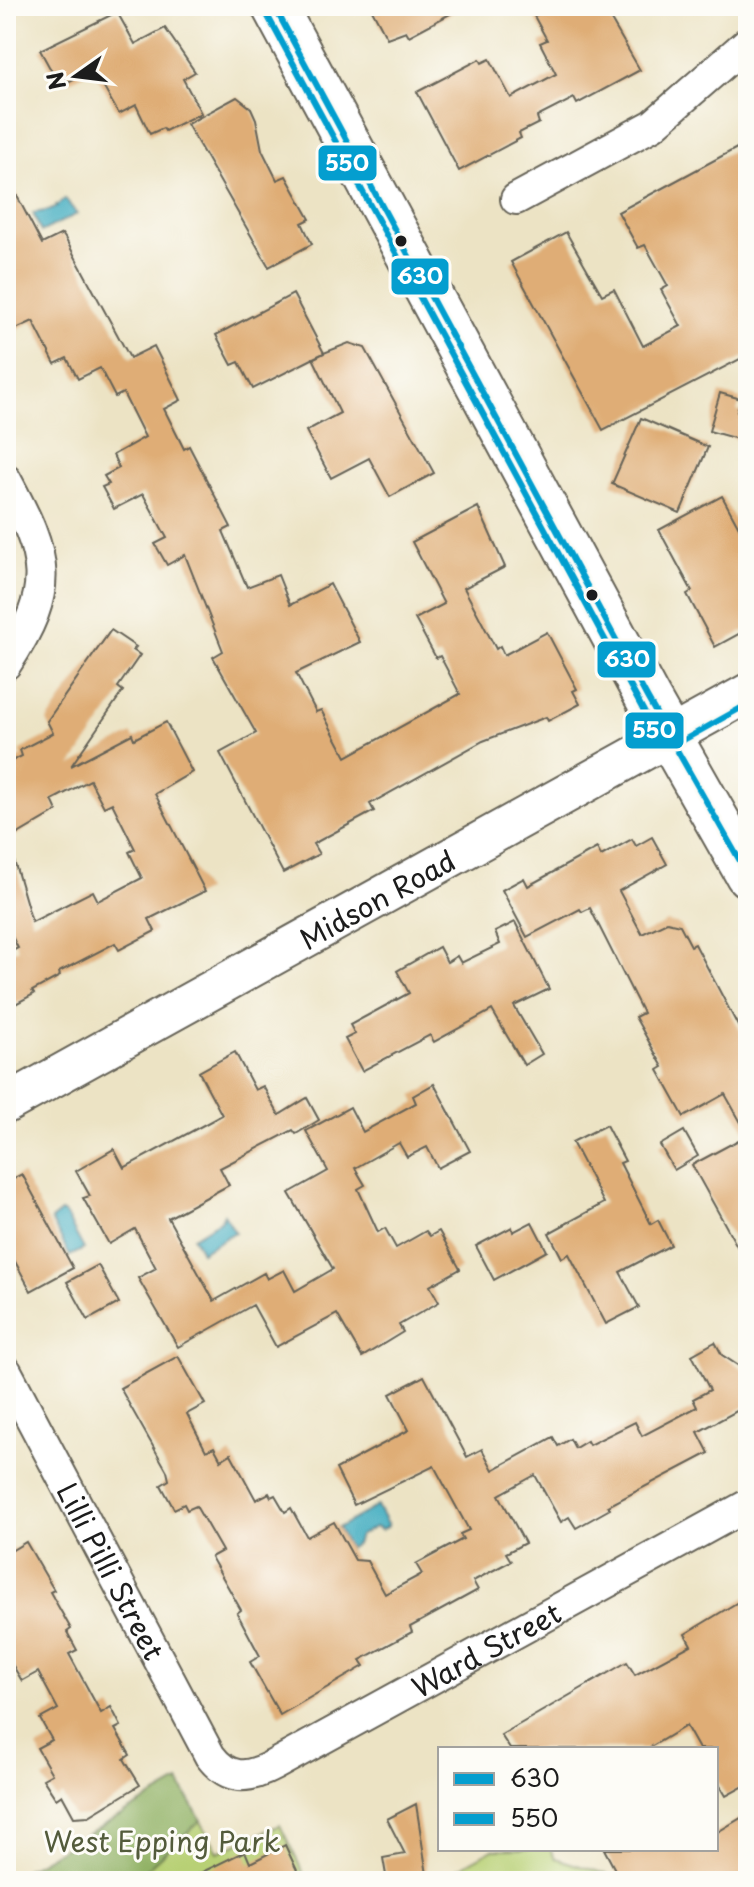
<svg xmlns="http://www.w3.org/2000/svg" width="754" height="1887" viewBox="0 0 754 1887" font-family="'Playpen Sans',sans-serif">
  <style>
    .green { fill: #b8d075; stroke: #6a7648; stroke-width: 2 }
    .forest { fill: #92b266; stroke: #576741; stroke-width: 2 }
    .water { fill: #41acc0; stroke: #2e646e; stroke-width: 2 }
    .building { fill: #dfad76 }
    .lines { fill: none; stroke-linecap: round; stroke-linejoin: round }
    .minor-casing { stroke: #656257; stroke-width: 34 }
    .tertiary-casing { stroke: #656257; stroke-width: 42 }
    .primary-casing { stroke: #656257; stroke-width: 48 }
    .minor { stroke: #fff; stroke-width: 30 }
    .tertiary { stroke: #fff; stroke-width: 38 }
    .primary { stroke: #fff; stroke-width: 44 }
    .bus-1-casing { stroke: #fdfcf7; stroke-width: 12 }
    .bus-2-casing { stroke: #fdfcf7; stroke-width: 12 }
    .bus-1 { stroke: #049ecf; stroke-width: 6 }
    .bus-2 { stroke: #049ecf; stroke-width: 6 }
    .bus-dot { fill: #1c1c1c; stroke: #fdfcf7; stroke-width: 3 }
    .labels { text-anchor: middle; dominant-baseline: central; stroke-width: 6; stroke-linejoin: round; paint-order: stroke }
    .street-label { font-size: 28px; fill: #1c1c1c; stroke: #fdfcf7 }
    .park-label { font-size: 28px; fill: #535b3b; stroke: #fdfcf7 }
    .line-badge { stroke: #fdfcf7; stroke-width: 3 }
    .badge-label { font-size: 22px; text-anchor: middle; font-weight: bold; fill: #fff }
  </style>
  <rect width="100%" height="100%" fill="#fdfcf7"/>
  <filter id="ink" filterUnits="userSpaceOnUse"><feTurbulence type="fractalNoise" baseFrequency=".0125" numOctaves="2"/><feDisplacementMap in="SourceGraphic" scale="16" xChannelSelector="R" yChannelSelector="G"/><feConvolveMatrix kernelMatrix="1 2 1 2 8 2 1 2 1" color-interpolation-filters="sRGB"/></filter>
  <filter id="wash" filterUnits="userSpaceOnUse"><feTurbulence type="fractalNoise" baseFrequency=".006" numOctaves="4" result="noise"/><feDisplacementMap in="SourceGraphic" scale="32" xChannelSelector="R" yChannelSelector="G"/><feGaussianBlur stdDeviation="1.8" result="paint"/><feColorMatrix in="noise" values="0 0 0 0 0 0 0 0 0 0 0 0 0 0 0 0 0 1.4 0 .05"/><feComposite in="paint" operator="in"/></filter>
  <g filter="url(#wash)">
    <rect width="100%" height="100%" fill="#ece3c4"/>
    <!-- green -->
    <g class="green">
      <path d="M179 1782 218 1852 280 1825 307 1881H6Z"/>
      <path d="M493 1849H550L555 1858 627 1881H447L452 1872Z"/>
    </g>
    <!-- forest -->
    <path class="forest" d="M179 1782 201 1820 133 1881H6Z"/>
    <!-- water -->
    <g class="water">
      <path d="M65 199 77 214 41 232 33 213 51 210Z"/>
      <path d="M61 1212 65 1214 84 1249 70 1256 51 1220Z"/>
      <path d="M224 1214 235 1232 201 1252 193 1237 221 1220Z"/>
      <path d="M377 1506 388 1526 381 1530 375 1527 359 1536 356 1544 349 1548 338 1528Z"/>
    </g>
    <g id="blocks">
      <!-- building -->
      <g class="building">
        <path d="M370 6H465L409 36 406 31 387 38Z"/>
        <path d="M554 6H603L640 70 577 104 574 98 537 117 539 123 519 133 521 138 459 171 417 92 480 59 482 63 490 59 511 98 556 74 540 43 547 40 534 16Z"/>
        <path d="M117 12 135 44 165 28 195 72 183 79 201 113 165 131 163 128 150 134 136 105 119 114 93 69 68 82 65 77 57 81 40 50Z"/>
        <path d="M237 97 251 108 256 119 262 150 277 180 286 176 310 219 302 223 312 244 269 267 187 124Z"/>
        <path d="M748 142V355L603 430 511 262 566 232 602 295 614 289 643 346 681 326 661 290 668 286 645 245 638 248 618 212Z"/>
        <path d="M6 175 42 244 62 234 65 238 130 358 154 346 181 400 164 409 184 449 189 446 231 527 223 531 247 587 278 575 290 605 330 584 360 642 296 673 316 712 321 710 346 757 460 694 440 656 436 658 415 619 444 604 412 542 478 507 505 567 464 588 496 649 500 646 504 655 547 632 577 689 573 691 580 704 548 721 546 717 483 741 370 804 374 811 313 844 319 854 283 873 220 753 256 733 213 657 223 651 185 555 167 565 155 544 167 538 143 494 114 509 102 487 109 484 104 476 119 468 113 455 145 437 123 393 115 397 100 368 78 379 67 358 55 364 33 321 14 330 6 315Z"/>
        <path d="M293 294 324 353 349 343 365 348 434 473 390 497 369 458 331 478 306 431 340 413 313 358 324 353 253 389 239 362 232 365 216 335Z"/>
        <path d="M720 393 741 399 737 411 748 414V442L709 431Z"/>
        <path d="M641 418 708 447 680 513 612 484Z"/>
        <path d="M722 496 748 544V629L715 647 687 594 692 591 659 530Z"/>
        <path d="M111 630 136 647 133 650 140 655 118 687 123 691 71 766 132 734 134 739 166 722 192 772 155 794 205 891 149 919 155 931 119 950 115 943 59 972 60 976 32 991 34 994 6 1009V954L18 948 6 925V854H12L32 922 93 891 98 901 142 878 129 852 135 849 112 803 104 807 90 780 52 800 57 811 6 841V764L22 756 20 750 53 733 47 721Z"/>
        <path d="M652 837 667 864 619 891 642 934 667 922 680 925 691 946 695 944 748 1045V1266L692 1165 748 1135 725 1094 684 1117 658 1070 663 1067 635 1017 643 1013 590 908 582 912 580 909 527 937 502 890 524 878 528 886 597 848 601 856 632 839 636 846Z"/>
        <path d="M515 922 549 989 514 1006 542 1054 524 1065 492 1010 434 1042 430 1035 362 1071 345 1039 355 1034 350 1025 409 993 397 971 439 947 447 962 457 956 461 963 500 944 495 932Z"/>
        <path d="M235 1052 255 1090 263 1086 279 1115 307 1098 319 1120 296 1134 293 1130 220 1168 229 1185 168 1218 214 1301 264 1273 267 1279 284 1270 295 1291 333 1269 289 1193 328 1171 306 1131 350 1107 363 1132 416 1103 413 1096 434 1084 470 1151 438 1168 427 1147 407 1157 399 1143 355 1168 365 1185 358 1189 378 1232 385 1228 396 1248 426 1231 430 1236 439 1231 460 1269 430 1286 439 1302 399 1325 403 1332 362 1357 337 1314 276 1347 253 1305 178 1347 138 1278 156 1268 135 1229 109 1244 83 1198 90 1196 76 1171 114 1149 124 1168 222 1115 199 1072Z"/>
        <path d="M606 1125 625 1161 620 1163 651 1224 658 1220 671 1245 620 1272 639 1307 606 1324 569 1254 562 1258 549 1233 604 1203 572 1142Z"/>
        <path d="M684 1131 698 1156 674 1170 660 1145Z"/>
        <path d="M22 1174 73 1268 31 1291 6 1245V1182Z"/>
        <path d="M532 1222 547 1251 494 1280 476 1246 512 1227 513 1232Z"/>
        <path d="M98 1265 119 1303 88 1320 67 1282Z"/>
        <path d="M715 1342 722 1355 748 1372V1405L698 1432 709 1453 608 1506 610 1509 576 1528 569 1517 561 1522 535 1475 499 1495 525 1543 506 1553 511 1561 473 1581 478 1590 410 1627 412 1632 360 1660 364 1666 280 1715 250 1662 260 1656 237 1613 241 1610 211 1557 222 1551 196 1506 187 1510 184 1504 174 1509 161 1485 169 1480 167 1471 120 1388 178 1356 205 1404 187 1414 206 1451 214 1447 221 1460 231 1454 256 1500 269 1493 271 1497 275 1495 285 1512 291 1508 307 1537 334 1522 355 1560 367 1561 385 1594 422 1574 416 1564 463 1539 460 1534 469 1530 434 1466 354 1505 336 1469 409 1430 390 1394 424 1376 467 1457 482 1449 493 1470 553 1437 558 1446 570 1439 575 1448 587 1441 589 1445 635 1422 642 1436 697 1407 693 1399 710 1390 692 1355Z"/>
        <path d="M26 1542 54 1590 50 1592 71 1629 67 1632 77 1650 69 1654 101 1713 111 1707 121 1726 115 1729 130 1755 124 1759 140 1785 89 1816 74 1817 62 1795 56 1799 43 1779 52 1774 37 1748 52 1740 40 1719 58 1709 38 1672 22 1681 6 1654V1554Z"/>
        <path d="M748 1596V1784L726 1796 716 1779V1749H699L686 1726 647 1749H510L501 1735 627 1662 635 1675 691 1645 685 1634Z"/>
        <path d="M416 1804 428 1881H387L383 1858 405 1854 387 1819Z"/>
        <path d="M741 1818 748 1830V1881H621L604 1849H716V1833Z"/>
        <path d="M285 1845 302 1881H184L245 1851 250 1863Z"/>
      </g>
    </g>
  </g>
  <g filter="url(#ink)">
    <use href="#blocks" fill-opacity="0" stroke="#656257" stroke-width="2"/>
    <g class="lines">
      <defs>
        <g id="minor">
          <path d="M516 199 653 125 748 42"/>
          <path d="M6 480C48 558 56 588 6 664"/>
          <path id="s1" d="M6 1371 210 1756C229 1781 248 1779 274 1765L748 1505"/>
        </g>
        <g id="tertiary">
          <path id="s2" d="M6 1104 748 693"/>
        </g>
        <path id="primary" d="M274 6 648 699 748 875"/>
      </defs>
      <!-- minor casing -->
      <use href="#minor" class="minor-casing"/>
      <!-- tertiary casing -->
      <use href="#tertiary" class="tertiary-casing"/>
      <!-- primary casing -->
      <use href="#primary" class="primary-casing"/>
      <!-- minor -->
      <use href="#minor" class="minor"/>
      <!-- tertiary -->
      <use href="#tertiary" class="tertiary"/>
      <!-- primary -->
      <use href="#primary" class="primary"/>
      <defs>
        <path id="bus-1" d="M274 6 648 699 748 875"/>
        <path id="bus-2" d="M265 11 661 743 673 746 748 704"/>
      </defs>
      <!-- bus-1 casing -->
      <use href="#bus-1" class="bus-1-casing"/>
      <!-- bus-2 casing -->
      <use href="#bus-2" class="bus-2-casing"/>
      <!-- bus-1 -->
      <use href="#bus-1" class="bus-1"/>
      <!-- bus-2 -->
      <use href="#bus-2" class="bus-2"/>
    </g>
  </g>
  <!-- markers -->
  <g class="bus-dot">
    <circle cx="401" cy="241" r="7"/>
    <circle cx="592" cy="595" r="7"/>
  </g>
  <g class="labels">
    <!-- street labels -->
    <g class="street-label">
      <text stroke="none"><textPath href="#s2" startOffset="424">Midson Road</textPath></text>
      <text stroke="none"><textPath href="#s1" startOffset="226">Lilli Pilli Street</textPath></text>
      <text stroke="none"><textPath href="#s1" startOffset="750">Ward Street</textPath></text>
    </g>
    <!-- park labels -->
    <g class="park-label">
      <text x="162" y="1840">West Epping Park</text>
    </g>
  </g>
  <g class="line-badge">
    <rect x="317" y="144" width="61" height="38" rx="8" fill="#049ecf"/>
    <rect x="390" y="257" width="60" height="39" rx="8" fill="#049ecf"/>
    <rect x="596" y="640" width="61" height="39" rx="8" fill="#049ecf"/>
    <rect x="624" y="711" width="61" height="39" rx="8" fill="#049ecf"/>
  </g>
  <g class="badge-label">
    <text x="347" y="171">550</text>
    <text x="420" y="284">630</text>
    <text x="627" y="667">630</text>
    <text x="654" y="738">550</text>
  </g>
  <!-- margin -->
  <rect width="754" height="1887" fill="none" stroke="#fdfcf7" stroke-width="32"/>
  <!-- legend -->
  <rect x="438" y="1747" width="280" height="104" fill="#fdfcf7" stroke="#a3a29f" stroke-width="2"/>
  <rect x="454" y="1773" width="40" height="12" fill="#049ecf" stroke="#a3a29f" stroke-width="2"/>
  <text x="510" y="1787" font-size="24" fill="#1c1c1c">630</text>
  <rect x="454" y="1813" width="40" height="12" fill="#049ecf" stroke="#a3a29f" stroke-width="2"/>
  <text x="510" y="1827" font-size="24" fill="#1c1c1c">550</text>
  <!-- north arrow -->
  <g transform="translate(76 76) rotate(256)" stroke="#fdfcf7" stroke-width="6" paint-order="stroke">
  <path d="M0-6L14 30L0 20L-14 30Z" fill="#1c1c1c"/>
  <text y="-12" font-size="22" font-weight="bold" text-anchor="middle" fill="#1c1c1c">N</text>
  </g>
</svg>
